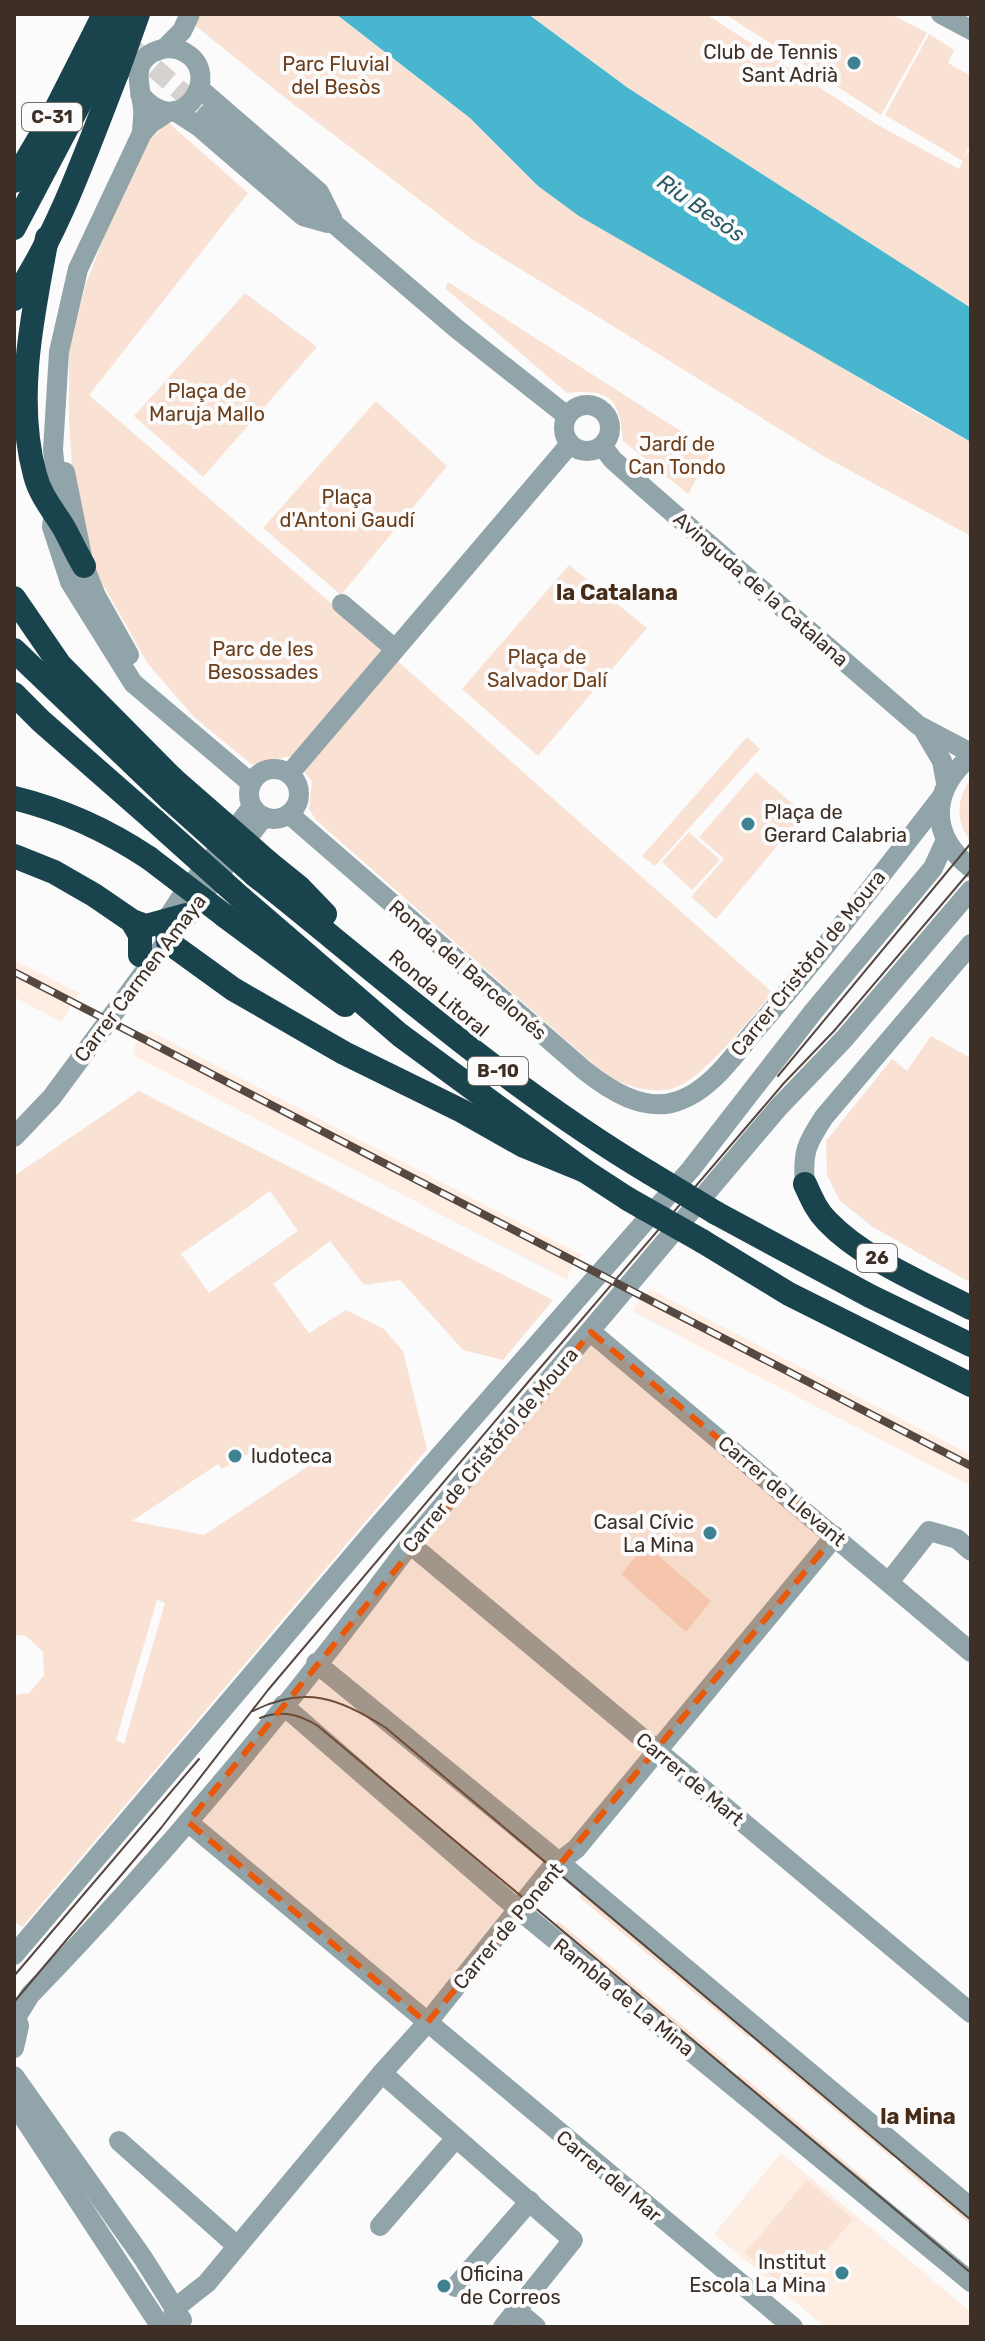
<svg xmlns="http://www.w3.org/2000/svg" width="985" height="2341" viewBox="0 0 985 2341" font-family="Rubik,sans-serif">
  <style>
    .built { fill: #feede2 }
    .green { fill: #f9e2d4; fill-rule: evenodd }
    .water { fill: #48b6ce }
    .lines { fill: none; stroke-linecap: round; stroke-linejoin: round }
    .minor-tunnel { stroke: #d5d2d0; stroke-width: 20; stroke-dasharray: 20 10; stroke-linecap: butt }
    .minor { stroke: #91a4a9; stroke-width: 20 }
    .highway { stroke: #19444e; stroke-width: 24 }
    .tram { stroke: #554840; stroke-width: 2 }
    .rail-casing { stroke: #554840; stroke-width: 8 }
    .rail { stroke: #fbfbfb; stroke-width: 5; stroke-dasharray: 15; stroke-linecap: butt }
    .highway-bridge { stroke: #19444e; stroke-width: 24 }
    .marked { fill: #e8590c; fill-opacity: 0.2; stroke: #e8590c; stroke-width: 6; stroke-dasharray: 16 10; stroke-linejoin: round }
    .poi-dot { fill: #3e8291; stroke: #fbfbfb; stroke-width: 3 }
    .labels { text-anchor: middle; dominant-baseline: central; stroke-width: 8; stroke-linejoin: round; paint-order: stroke }
    .shield { fill: #fbfbfb; stroke: #766c66; stroke-width: 2 }
    .shield-label { font-size: 18px; font-weight: bold; fill: #3d2f26 }
    .poi-label { font-size: 20px; fill: #3d2f26; stroke: #fbfbfb; text-anchor: end }
    .park-label { font-size: 20px; fill: #6c3e1b; stroke: #fbfbfb }
    .street-label { font-size: 20px; fill: #3d2f26; stroke: #fbfbfb }
    .water-label { font-size: 22px; font-style: italic; fill: #2b5a65; stroke: #fbfbfb }
    .neighbourhood-label { font-size: 22px; font-weight: bold; fill: #462b18; stroke: #fbfbfb }
  </style>
  <rect width="100%" height="100%" fill="#fbfbfb"/>
  <!-- built -->
  <g class="built">
    <path d="M14 960 79 993 62 1022 14 997Z"/>
    <path d="M148 1030 582 1255 569 1272 567 1280 133 1055 135 1045Z"/>
    <path d="M650 1289 971 1455V1486L633 1312 636 1304Z"/>
    <path d="M781 2153 971 2312V2327H825L714 2234Z"/>
  </g>
  <!-- green -->
  <g class="green">
    <path d="M181 14H336L470 118 538 186 918 413 971 442V536L825 457 470 238 280 94Z"/>
    <path d="M528 14H706L876 124 959 169 963 161 885 115 929 34 954 50 948 63 971 76V143L963 159 971 148V308L628 88Z"/>
    <path d="M725 14H891L927 33 881 115Z"/>
    <path d="M169 123 248 193 89 395 368 635 773 993C752 1016 702 1080 674 1088 651 1095 629 1086 608 1077L316 820 309 809 312 781 291 756 252 765 194 717 148 664 98 576 73 485 69 422V353L85 286 111 220 151 137Z"/>
    <path d="M448 282 712 451 688 494 623 441C620 399 610 388 567 393L445 288Z"/>
    <path d="M245 293 317 347 203 477 134 416Z"/>
    <path d="M376 401 447 466 341 595 263 528Z"/>
    <path d="M569 565 647 628 538 756 462 689Z"/>
    <path d="M747 737 760 749 655 866 642 856Z"/>
    <path d="M756 772 804 814 716 919 691 897 724 859 699 837Z"/>
    <path d="M971 778V842C955 820 956 801 971 778Z"/>
    <path d="M689 832 720 860 692 890 662 862Z"/>
    <path d="M931 1036 971 1058V1283L873 1227 840 1201 827 1175 826 1141 892 1059 907 1071Z"/>
    <path d="M139 1091 553 1300 503 1360 463 1350 400 1280 364 1285 330 1241 273 1284 309 1333 346 1310 384 1329 403 1351 427 1449 22 1927 14 1921V1695L29 1693 44 1675 43 1652 26 1636 14 1635V1176ZM270 1191 298 1231 209 1293 181 1254ZM258 1448 307 1467 204 1535 132 1521 218 1464 222 1469ZM157 1600 165 1603 124 1744 116 1740Z"/>
    <path d="M646 1545 711 1601 686 1632 621 1574Z"/>
    <path d="M585 1890 754 2032 749 2038 579 1897Z"/>
    <path d="M558 1921 728 2064 722 2070 553 1928Z"/>
    <path d="M765 2041 897 2152 892 2158 760 2047Z"/>
    <path d="M739 2073 870 2183 865 2189 734 2079Z"/>
    <path d="M908 2161 971 2215V2225L902 2167Z"/>
    <path d="M807 2180 853 2219 791 2292 745 2253Z"/>
  </g>
  <!-- water -->
  <path class="water" d="M336 14H528L628 88 971 308V442L579 216 538 186 470 118Z"/>
  <g class="lines">
    <!-- minor-tunnel -->
    <path class="minor-tunnel" d="M132 48 204 112"/>
    <!-- minor -->
    <g class="minor">
      <path d="M941 14 971 30"/>
      <path d="M165 48 182 31 190 14"/>
      <path d="M200 89 319 192 332 218"/>
      <path d="M140 94C179 144 226 74 184 52 177 48 166 47 159 50 129 60 140 85 143 108 144 117 142 125 142 133"/>
      <path d="M175 111 198 126 303 216 328 223"/>
      <path d="M168 112 150 124 142 133 78 269 59 352 53 450 57 488 52 527 70 582 133 683 251 783"/>
      <path d="M207 115 457 329 567 416"/>
      <circle cx="587" cy="428" r="23"/>
      <path d="M602 446 613 460 650 493 918 725 971 753"/>
      <path d="M65 472 84 566 96 596 129 655"/>
      <path d="M342 604 395 649"/>
      <path d="M923 729 942 761 946 783"/>
      <path d="M971 756C931 790 928 834 971 868"/>
      <circle cx="274" cy="794" r="25"/>
      <path d="M290 773 570 444"/>
      <path d="M289 814 584 1070C609 1090 644 1113 678 1101 712 1090 735 1053 758 1027 822 953 881 875 941 798"/>
      <path d="M208 888 264 817"/>
      <path d="M161 928 180 899 252 807"/>
      <path d="M14 1137 52 1097 176 929"/>
      <path d="M805 1184C802 1152 807 1143 824 1117L971 944"/>
      <path d="M591 1332 971 1652"/>
      <path d="M410 1544 971 2013"/>
      <path d="M889 1582 929 1531 957 1539 971 1551"/>
      <path d="M316 1663 559 1862 971 2208"/>
      <path d="M283 1705 519 1910 971 2282"/>
      <path d="M188 1822 793 2327"/>
      <path d="M14 1955 373 1532 691 1169 813 1012 933 868 946 840"/>
      <path d="M14 2011 19 2026 14 2048"/>
      <path d="M17 2016 30 1995C165 1856 294 1700 410 1544L778 1108 844 1039 971 890"/>
      <path d="M382 2073 573 2240 503 2327"/>
      <path d="M14 2076 143 2258 182 2320"/>
      <path d="M14 2103 161 2327"/>
      <path d="M119 2141 237 2246"/>
      <path d="M380 2226 456 2138"/>
      <path d="M455 2287 530 2201"/>
      <path d="M517 2311 536 2327"/>
      <path d="M173 2327 174 2309 207 2283 382 2073 427 2023 551 1868 576 1849 835 1536"/>
    </g>
    <!-- highway -->
    <g class="highway">
      <path d="M14 181 53 115 86 50"/>
      <path d="M14 228 98 69"/>
      <path d="M47 238C33 313 14 399 35 475 40 495 53 510 64 528 71 541 77 554 84 566"/>
      <path d="M14 299C60 230 87 149 117 73"/>
      <path d="M14 598 60 665 172 778"/>
      <path d="M14 650 170 799"/>
      <path d="M14 694 41 721 154 820"/>
      <path d="M14 798C63 810 107 830 149 858"/>
      <path d="M14 856 54 872 94 895 132 921 146 926 186 915"/>
      <path d="M268 862 299 887 325 914"/>
      <path d="M255 875C384 978 508 1088 650 1173"/>
      <path d="M241 898 400 1035 585 1171 628 1199"/>
      <path d="M225 916 345 1005"/>
      <path d="M132 921 140 935V955"/>
      <path d="M166 921 168 942 233 989 344 1053 462 1111 524 1146 585 1171"/>
      <path d="M805 1184C811 1197 816 1210 827 1221 863 1259 925 1284 971 1308"/>
      <path d="M716 1213 870 1296 971 1345"/>
      <path d="M702 1241 789 1294 971 1385"/>
    </g>
    <!-- tram -->
    <g class="tram">
      <path d="M778 1076 971 843"/>
      <path d="M253 1711C305 1685 340 1698 386 1728L971 2220"/>
      <path d="M260 1718C282 1710 299 1714 318 1726L971 2273"/>
      <path d="M14 1976 199 1759"/>
      <path d="M14 2002 161 1828 268 1690 529 1381 784 1083 834 1031 971 870"/>
    </g>
    <defs>
      <path id="rail" d="M14 972 971 1466"/>
    </defs>
    <!-- rail casing -->
    <use href="#rail" class="rail-casing"/>
    <!-- rail -->
    <use href="#rail" class="rail"/>
    <!-- highway-bridge -->
    <g class="highway-bridge">
      <path d="M86 50 104 14"/>
      <path d="M98 69 121 21"/>
      <path d="M117 73 138 14"/>
      <path d="M172 778 268 862"/>
      <path d="M170 799 255 875"/>
      <path d="M154 820 241 898"/>
      <path d="M149 858 225 916"/>
      <path d="M650 1173 716 1213"/>
      <path d="M628 1199 702 1241"/>
    </g>
  </g>
  <!-- marked area -->
  <path class="marked" d="M591 1332 835 1536 427 2023 188 1822Z"/>
  <!-- markers -->
  <g class="poi-dot">
    <circle cx="854" cy="63" r="8"/>
    <circle cx="748" cy="824" r="8"/>
    <circle cx="235" cy="1456" r="8"/>
    <circle cx="710" cy="1533" r="8"/>
    <circle cx="842" cy="2273" r="8"/>
    <circle cx="444" cy="2286" r="8"/>
  </g>
  <g class="labels">
    <!-- shield labels -->
    <g class="shield">
      <rect x="22" y="103" width="60" height="28" rx="6"/>
      <rect x="468" y="1057" width="60" height="28" rx="6"/>
      <rect x="857" y="1244" width="40" height="28" rx="6"/>
    </g>
    <g class="shield-label">
      <text x="52" y="117">C-31</text>
      <text x="498" y="1071">B-10</text>
      <text x="877" y="1258">26</text>
    </g>
    <!-- poi labels -->
    <g class="poi-label">
      <text x="838" y="52">Club de Tennis<tspan x="838" dy="23">Sant Adrià</tspan></text>
      <text x="764" y="812" text-anchor="start">Plaça de<tspan x="764" dy="23">Gerard Calabria</tspan></text>
      <text x="251" y="1456" text-anchor="start">ludoteca</text>
      <text x="694" y="1522">Casal Cívic<tspan x="694" dy="23">La Mina</tspan></text>
      <text x="826" y="2262">Institut<tspan x="826" dy="23">Escola La Mina</tspan></text>
      <text x="460" y="2274" text-anchor="start">Oficina<tspan x="460" dy="23">de Correos</tspan></text>
    </g>
    <!-- park labels -->
    <g class="park-label">
      <text x="336" y="64">Parc Fluvial<tspan x="336" dy="23">del Besòs</tspan></text>
      <text x="207" y="391">Plaça de<tspan x="207" dy="23">Maruja Mallo</tspan></text>
      <text x="677" y="444">Jardí de<tspan x="677" dy="23">Can Tondo</tspan></text>
      <text x="347" y="497">Plaça<tspan x="347" dy="23">d'Antoni Gaudí</tspan></text>
      <text x="263" y="649">Parc de les<tspan x="263" dy="23">Besossades</tspan></text>
      <text x="547" y="657">Plaça de<tspan x="547" dy="23">Salvador Dalí</tspan></text>
    </g>
    <!-- street labels -->
    <g class="street-label">
      <text transform="translate(761 589) rotate(41)">Avinguda de la Catalana</text>
      <text transform="translate(808 963) rotate(-51)">Carrer Cristòfol de Moura</text>
      <text transform="translate(468 970) rotate(41)">Ronda del Barcelonés</text>
      <text transform="translate(140 978) rotate(-53)">Carrer Carmen Amaya</text>
      <text transform="translate(439 993) rotate(40)">Ronda Litoral</text>
      <text transform="translate(490 1450) rotate(-50)">Carrer de Cristòfol de Moura</text>
      <text transform="translate(782 1491) rotate(40)">Carrer de Llevant</text>
      <text transform="translate(690 1779) rotate(40)">Carrer de Mart</text>
      <text transform="translate(508 1926) rotate(-50)">Carrer de Ponent</text>
      <text transform="translate(624 1997) rotate(39)">Rambla de La Mina</text>
      <text transform="translate(609 2176) rotate(40)">Carrer del Mar</text>
    </g>
    <!-- water labels -->
    <g class="water-label">
      <text transform="translate(701 208) rotate(35)">Riu Besòs</text>
    </g>
    <!-- neighbourhood labels -->
    <g class="neighbourhood-label">
      <text x="617" y="592">la Catalana</text>
      <text x="918" y="2116">la Mina</text>
    </g>
  </g>
  <!-- border -->
  <rect width="985" height="2341" fill="none" stroke="#3d2f26" stroke-width="32"/>
</svg>
